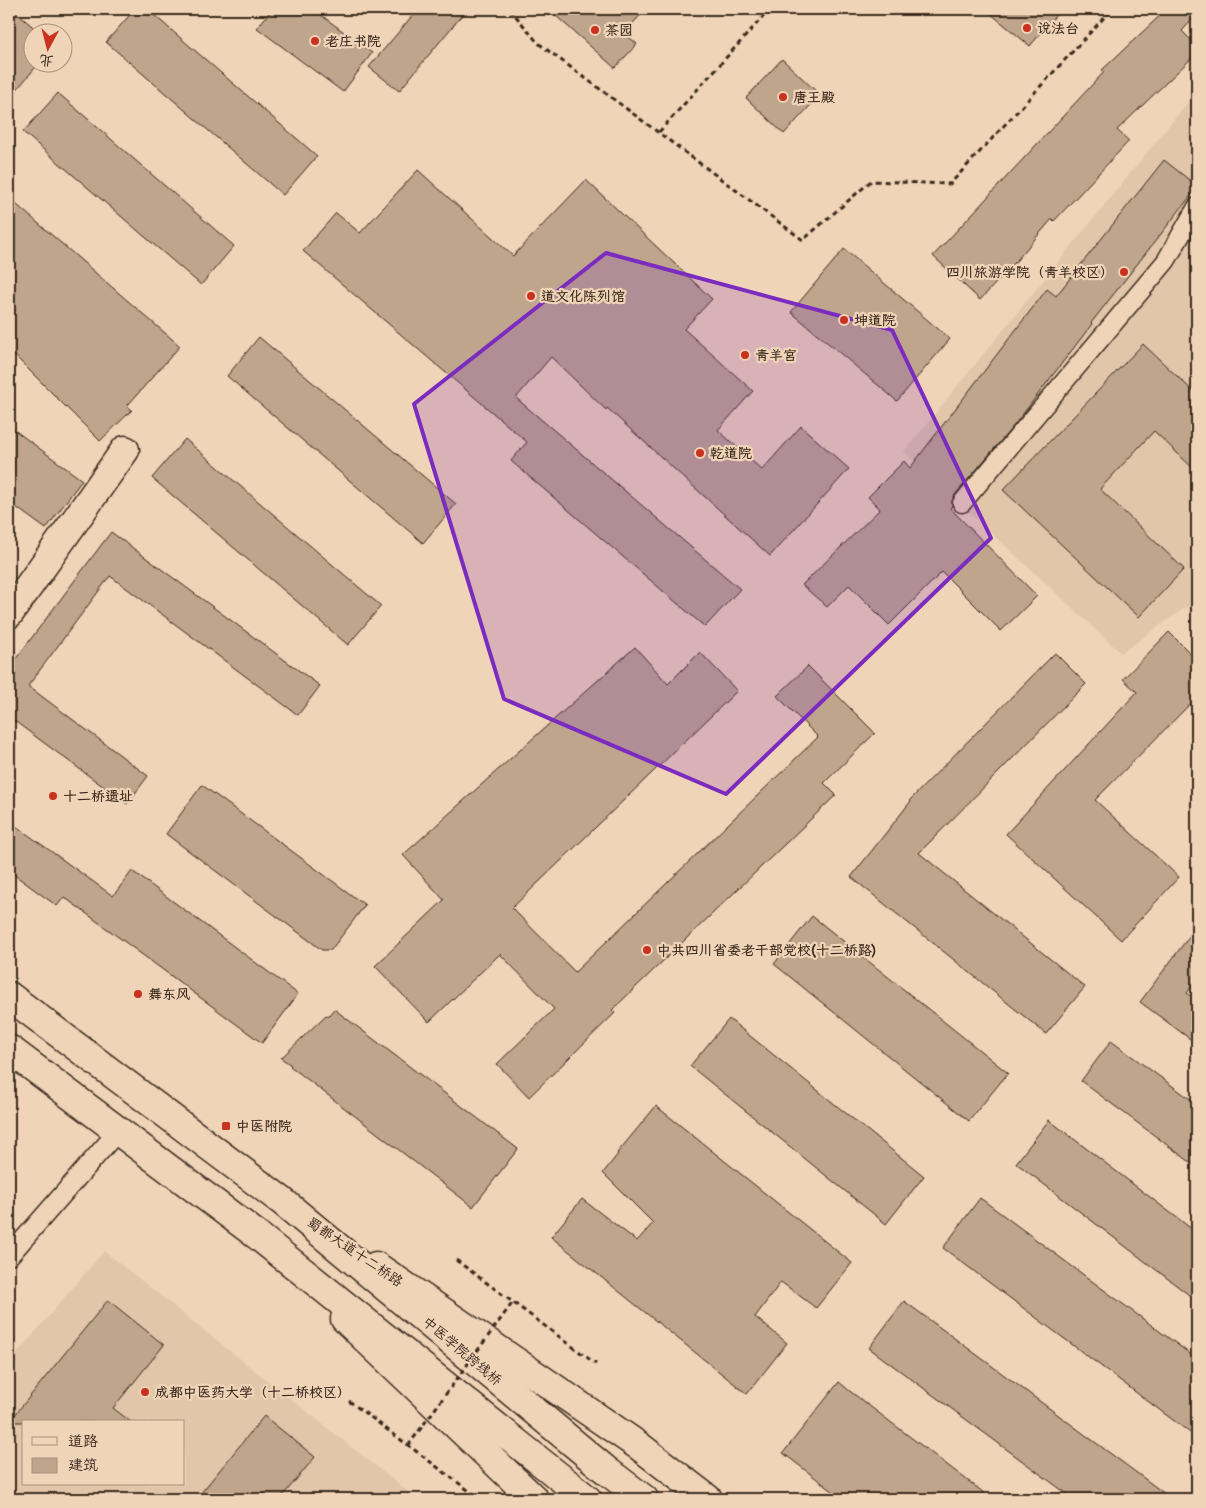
<svg xmlns="http://www.w3.org/2000/svg" width="1206" height="1508" viewBox="0 0 1206 1508" font-family="Pangolin,'LXGW WenKai TC',sans-serif">
  <style>
    .built { fill: #e1c6aa; fill-rule: evenodd }
    .building { fill: #bea58c; stroke: #3b2a1e }
    .lines { fill: none; stroke-linecap: round; stroke-linejoin: round }
    .service-casing { stroke: #3b2a1e; stroke-width: 21 }
    .minor-casing { stroke: #3b2a1e; stroke-width: 31 }
    .secondary-casing { stroke: #3b2a1e; stroke-width: 31 }
    .primary-casing { stroke: #3b2a1e; stroke-width: 31 }
    .path { stroke: #3b2a1e; stroke-width: 3; stroke-dasharray: 5 4; stroke-linecap: butt }
    .service { stroke: #f0d4b7; stroke-width: 18 }
    .minor { stroke: #f0d4b7; stroke-width: 28 }
    .secondary { stroke: #f0d4b7; stroke-width: 28 }
    .primary { stroke: #f0d4b7; stroke-width: 28 }
    .path-bridge { stroke: #3b2a1e; stroke-width: 3; stroke-dasharray: 5 4; stroke-linecap: butt }
    .marked { fill: #7b2cbf; fill-opacity: 0.2; stroke: #7b2cbf; stroke-width: 4; stroke-linejoin: round }
    .poi-dot { fill: #c8321e; stroke: #f0d4b7; stroke-width: 2 }
    .labels { text-anchor: middle; dominant-baseline: central; stroke-width: 4.5; stroke-linejoin: round; paint-order: stroke }
    .poi-label { font-size: 14px; font-weight: bold; fill: #3b2a1e; stroke: #f0d4b7; text-anchor: start }
    .street-label { font-size: 14px; fill: #3b2a1e; stroke: #f0d4b7 }
  </style>
  <rect width="100%" height="100%" fill="#f0d4b7"/>
  <filter id="ink" filterUnits="userSpaceOnUse"><feTurbulence type="fractalNoise" baseFrequency=".02" numOctaves="2"/><feDisplacementMap in="SourceGraphic" scale="10" xChannelSelector="R" yChannelSelector="G"/><feConvolveMatrix kernelMatrix="1 2 1 2 8 2 1 2 1" color-interpolation-filters="sRGB"/></filter>
  <g filter="url(#ink)">
    <!-- built -->
    <g class="built">
      <path d="M1197 91V615L1186 607 1121 653 904 452Z"/>
      <path d="M104 1251 417 1499H9V1363ZM24 1422H184V1484H24Z"/>
    </g>
    <!-- building -->
    <g class="building">
      <path d="M9 9H12L39 32H32V62H40L9 99Z"/>
      <path d="M135 9H147L317 156 283 195 106 42Z"/>
      <path d="M272 9H313L372 53 343 92 257 28Z"/>
      <path d="M418 9H467L399 91 369 67Z"/>
      <path d="M548 9H646L624 33 637 44 615 68Z"/>
      <path d="M985 9H1061L1030 46Z"/>
      <path d="M1167 9H1197V14L1182 31 1197 46V53L1117 130 1129 141 1054 221 1052 219 1011 267 980 300 933 256 1104 72 1102 70Z"/>
      <path d="M782 59 820 95 784 134 746 98Z"/>
      <path d="M58 93 234 246 201 285 23 132Z"/>
      <path d="M1164 160 1197 186V188L1091 323 1092 324 1016 423 954 496 952 501V506L950 508 1037 596 1001 631 942 572 889 625 849 585 827 607 802 585 880 509 868 497 904 461 910 468 1047 289 1056 296Z"/>
      <path d="M418 170 513 256 586 180 712 299 684 329 753 391 718 430 762 470 801 426 849 469 770 556 607 408 606 410 551 357 516 398 740 589 705 627 511 461 527 442 303 251 336 213 360 233Z"/>
      <path d="M9 198 180 346 127 406 132 410 100 441 9 350Z"/>
      <path d="M844 249 950 339 897 401 791 312Z"/>
      <path d="M259 337 456 504 423 543 227 376Z"/>
      <path d="M1143 344 1197 395V472L1154 431 1100 489 1184 569 1139 617 1003 490Z"/>
      <path d="M9 426 82 480 46 529 9 502Z"/>
      <path d="M185 439 381 606 348 645 152 478Z"/>
      <path d="M111 532 320 686 298 715 110 576 28 686 148 776 127 804 9 717V668Z"/>
      <path d="M1169 632 1197 660V697L1095 800 1179 877 1121 940 1006 834 1137 692 1123 679Z"/>
      <path d="M635 647 668 684 700 652 737 691 512 908 575 972 818 737 777 696 808 666 875 733 824 783 836 795 612 1010 615 1013 529 1097 497 1064 554 1009 500 954 429 1022 375 966 444 900 403 855Z"/>
      <path d="M1055 653 1086 684 919 853 1085 987 1046 1034 851 877 911 801 910 800Z"/>
      <path d="M202 785 365 905 331 950H322L166 834Z"/>
      <path d="M9 821 113 896 132 871 298 994 262 1043 64 897 57 906 9 871Z"/>
      <path d="M812 916 1008 1073 969 1121 774 964Z"/>
      <path d="M1197 926V979L1187 993 1197 1001V1044L1140 1002Z"/>
      <path d="M334 1009 518 1149 473 1207 290 1066 291 1065 281 1058 326 1015 328 1016Z"/>
      <path d="M729 1019 924 1176 886 1224 690 1066Z"/>
      <path d="M1111 1041 1197 1104V1167L1081 1081Z"/>
      <path d="M656 1106 852 1263 816 1308 781 1282 755 1317 787 1343 747 1394 551 1237 582 1199 637 1241 653 1223 603 1173 618 1154 617 1153Z"/>
      <path d="M1049 1120 1197 1233V1301L1016 1163Z"/>
      <path d="M980 1198 1197 1359V1438L943 1248Z"/>
      <path d="M108 1300 164 1345 113 1408 131 1422H9Z"/>
      <path d="M904 1301 1172 1499H1074L869 1348Z"/>
      <path d="M839 1382 851 1392 992 1499H843L783 1453Z"/>
      <path d="M264 1416 315 1457 280 1499H196Z"/>
    </g>
    <g class="lines">
      <defs>
        <g id="service">
          <path d="M962 503 1166 261 1197 207"/>
          <path d="M9 1256 118 1131"/>
        </g>
        <path id="minor" d="M9 614 125 450"/>
        <g id="secondary">
          <path d="M376 1266 639 1446 708 1499"/>
          <path d="M345 1319 534 1499"/>
        </g>
        <g id="primary">
          <path d="M9 996 282 1201 607 1471 644 1499"/>
          <path d="M9 1049 257 1235 587 1499"/>
        </g>
      </defs>
      <!-- service casing -->
      <use href="#service" class="service-casing"/>
      <!-- minor casing -->
      <use href="#minor" class="minor-casing"/>
      <!-- secondary casing -->
      <use href="#secondary" class="secondary-casing"/>
      <!-- primary casing -->
      <use href="#primary" class="primary-casing"/>
      <!-- path -->
      <g class="path">
        <path d="M510 9 538 43 803 240 871 181 950 184 1111 10V9"/>
        <path d="M659 132 770 9"/>
        <path d="M456 1260 596 1364"/>
        <path d="M349 1401 480 1499"/>
      </g>
      <!-- service -->
      <use href="#service" class="service"/>
      <!-- minor -->
      <use href="#minor" class="minor"/>
      <!-- secondary -->
      <use href="#secondary" class="secondary"/>
      <!-- primary -->
      <use href="#primary" class="primary"/>
      <!-- path-bridge -->
      <path class="path-bridge" d="M408 1446 513 1302"/>
    </g>
  </g>
  <!-- marked area -->
  <path class="marked" d="M606 253 892 330 991 538 726 794 504 699 414 404Z"/>
  <!-- markers -->
  <g class="poi-dot">
    <circle cx="1027" cy="28" r="5"/>
    <circle cx="595" cy="30" r="5"/>
    <circle cx="315" cy="41" r="5"/>
    <circle cx="783" cy="97" r="5"/>
    <circle cx="1124" cy="272" r="5"/>
    <circle cx="531" cy="296" r="5"/>
    <circle cx="844" cy="320" r="5"/>
    <circle cx="745" cy="355" r="5"/>
    <circle cx="700" cy="453" r="5"/>
    <circle cx="53" cy="796" r="5"/>
    <circle cx="647" cy="950" r="5"/>
    <circle cx="138" cy="994" r="5"/>
    <rect x="221" y="1121" width="10" height="10" rx="2.5"/>
    <circle cx="145" cy="1392" r="5"/>
  </g>
  <g class="labels">
    <!-- poi labels -->
    <g class="poi-label">
      <text x="1037" y="28">说法台</text>
      <text x="605" y="30">茶园</text>
      <text x="325" y="41">老庄书院</text>
      <text x="793" y="97">唐王殿</text>
      <text x="1114" y="272" text-anchor="end">四川旅游学院（青羊校区）</text>
      <text x="541" y="296">道文化陈列馆</text>
      <text x="854" y="320">坤道院</text>
      <text x="755" y="355">青羊宫</text>
      <text x="710" y="453">乾道院</text>
      <text x="63" y="796">十二桥遗址</text>
      <text x="657" y="950">中共四川省委老干部党校(十二桥路)</text>
      <text x="148" y="994">舞东风</text>
      <text x="236" y="1126">中医附院</text>
      <text x="155" y="1392">成都中医药大学（十二桥校区）</text>
    </g>
    <!-- street labels -->
    <g class="street-label">
      <text transform="translate(355 1252) rotate(34)">蜀都大道十二桥路</text>
      <text transform="translate(462 1351) rotate(40)">中医学院跨线桥</text>
    </g>
  </g>
  <!-- margin -->
  <rect width="1206" height="1508" fill="none" stroke="#f0d4b7" stroke-width="30"/>
  <rect x="15" y="15" width="1176" height="1478" fill="none" stroke="#3b2a1e" stroke-width="2" filter="url(#ink)"/>
  <!-- legend -->
  <rect x="22" y="1420" width="162" height="65" fill="#f0d4b7" stroke="#a8907a"/>
  <rect x="32" y="1437" width="25" height="8" fill="#f0d4b7" stroke="#a8907a"/>
  <text x="68" y="1446" font-size="15" fill="#3b2a1e">道路</text>
  <rect x="32" y="1458" width="25" height="15" fill="#bea58c" stroke="#a8907a"/>
  <text x="68" y="1470" font-size="15" fill="#3b2a1e">建筑</text>
  <!-- north arrow -->
  <g transform="translate(48 48) rotate(187)"><circle r="24" fill="#f0d4b7" stroke="#a8907a"/>
  <path d="M0-4L9 19L0 12L-9 19Z" fill="#c8321e"/>
  <text y="-8" font-size="14" font-weight="bold" text-anchor="middle" fill="#3b2a1e">北</text>
  </g>
</svg>
